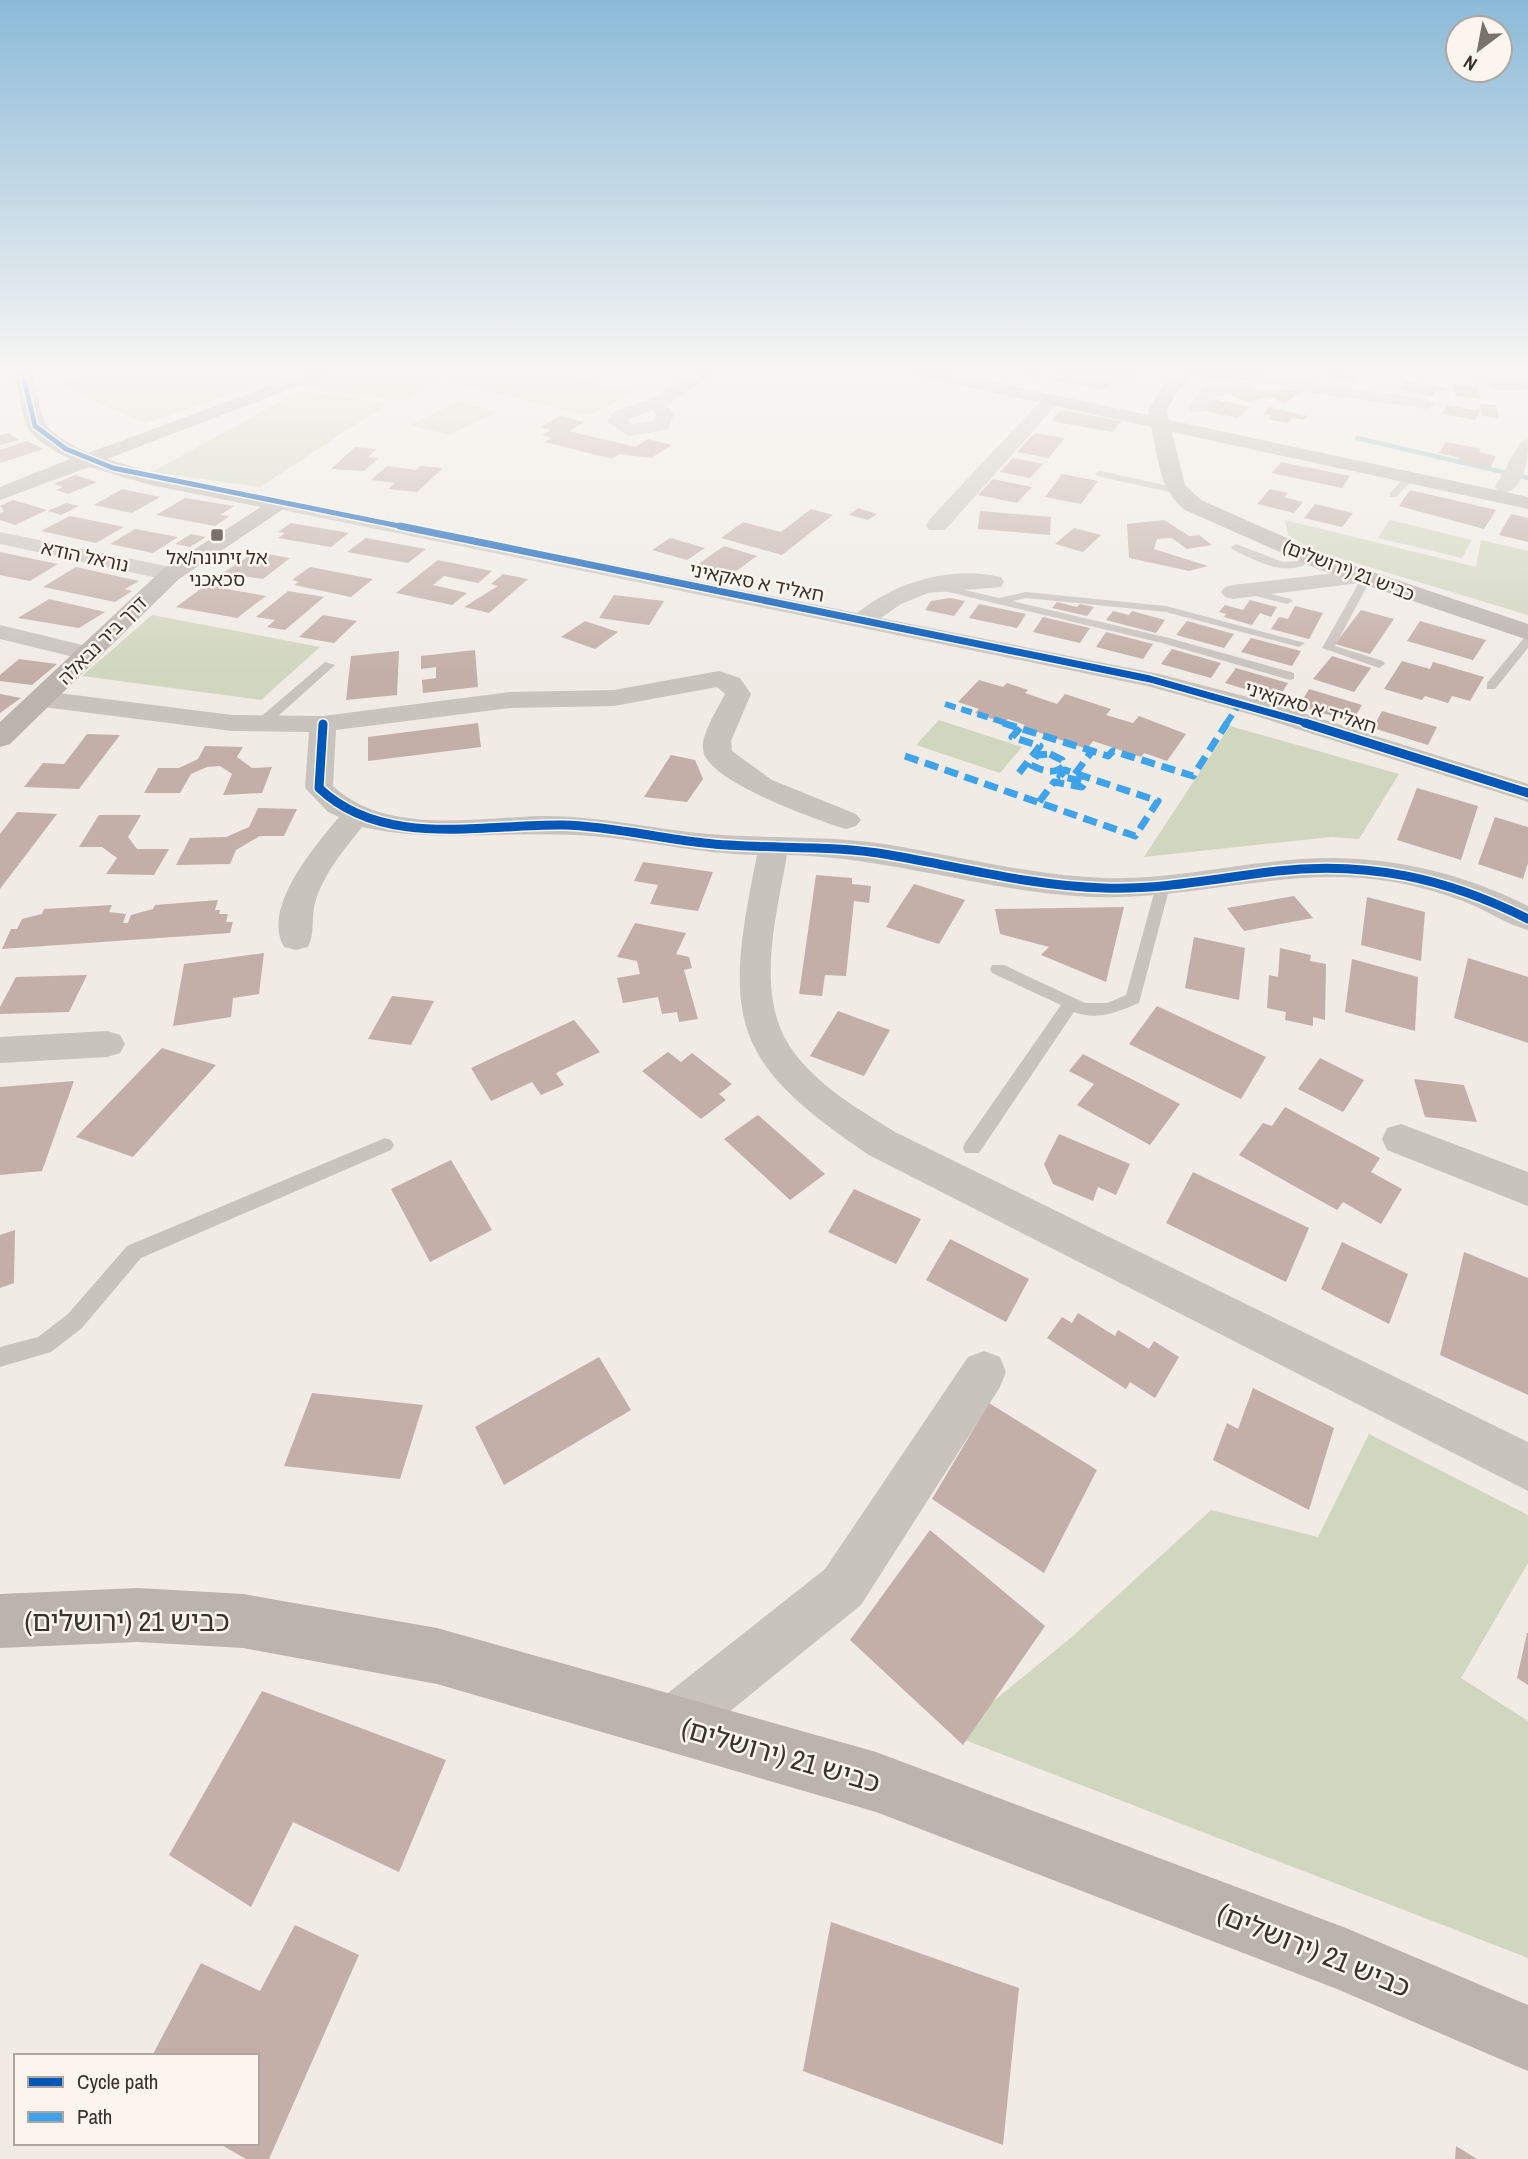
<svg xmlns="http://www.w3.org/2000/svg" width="1528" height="2159" viewBox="0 0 1528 2159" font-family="'Archivo Narrow','Noto Sans Hebrew',sans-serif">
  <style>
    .green { fill: #d1d6bf }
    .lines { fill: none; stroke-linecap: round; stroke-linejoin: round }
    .stream { stroke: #a1c2c1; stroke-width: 4.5 }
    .building { fill: #c3afa7 }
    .lane { fill: #c9c3be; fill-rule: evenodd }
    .street { fill: #c9c3be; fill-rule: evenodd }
    .secondary { fill: #bab3ae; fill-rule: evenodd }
    .quiet-far1 { stroke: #3fa3eb; stroke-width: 6; stroke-dasharray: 11 6; stroke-linecap: butt }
    .quiet { stroke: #3fa3eb; stroke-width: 7; stroke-dasharray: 14 7; stroke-linecap: butt }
    .cycleway-far2-casing { stroke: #fbf5ee; stroke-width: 8 }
    .cycleway-far1-casing { stroke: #fbf5ee; stroke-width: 10 }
    .cycleway-casing { stroke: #fbf5ee; stroke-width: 12 }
    .cycleway-far2 { stroke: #0057b8; stroke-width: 5 }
    .cycleway-far1 { stroke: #0057b8; stroke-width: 7 }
    .cycleway { stroke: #0057b8; stroke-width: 9 }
    .poi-dot { fill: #7a716c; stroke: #fbf5ee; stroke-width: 2.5 }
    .labels { text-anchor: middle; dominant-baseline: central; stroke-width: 5; stroke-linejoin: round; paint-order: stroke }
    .far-street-label { font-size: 19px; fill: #3b302b; stroke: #fbf5ee }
    .far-poi-label { font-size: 19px; fill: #3b302b; stroke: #fbf5ee }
    .near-street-label { font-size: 28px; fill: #3b302b; stroke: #fbf5ee }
  </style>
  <rect width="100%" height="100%" fill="#f0ebe5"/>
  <!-- green -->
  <g class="green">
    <path d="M104 371H300L145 423 58 385Z"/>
    <path d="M343 371H446L405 401 298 386Z"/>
    <path d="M463 371H545L637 392 589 415 449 382Z"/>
    <path d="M299 391 388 403 260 487 152 472Z"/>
    <path d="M458 402 497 412 449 435 410 425Z"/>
    <path d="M1285 520 1476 567 1481 540 1528 551V615L1313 550 1288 535Z"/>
    <path d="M1390 520 1472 540 1462 558 1378 538Z"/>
    <path d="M152 615 320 647 261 700 82 676Z"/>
    <path d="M939 720 1022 747 1000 773 916 745Z"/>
    <path d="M1230 726 1399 774 1359 839 1331 837 1144 857Z"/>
    <path d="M1369 1434 1528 1515V1563L1461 1678 1528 1721V1958L952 1735 1073 1636 1211 1510 1318 1537Z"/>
  </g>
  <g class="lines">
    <!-- stream -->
    <path class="stream" d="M1357 438 1528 478"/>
  </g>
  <!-- building -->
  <g class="building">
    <path d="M1007 371H1048L1037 379Z"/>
    <path d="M1061 371H1067L1115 380 1104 390 1051 380Z"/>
    <path d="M1329 372 1356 374V381L1329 378Z"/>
    <path d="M1512 376 1528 386V389L1500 391 1476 377Z"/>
    <path d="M1406 381 1445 388 1443 391 1436 390 1432 397 1401 389Z"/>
    <path d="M1452 385 1477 387 1481 399 1456 396Z"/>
    <path d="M1269 389 1303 390 1284 404 1271 397 1245 402 1229 394Z"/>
    <path d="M1209 398 1250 407 1238 418 1197 409Z"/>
    <path d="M1480 404 1496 405 1499 418 1482 416Z"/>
    <path d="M1447 405 1480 411 1475 420 1442 414Z"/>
    <path d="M1269 407 1308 416 1304 420 1293 418 1288 423 1268 419 1271 415 1263 414Z"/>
    <path d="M1061 410 1122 421 1112 432 1051 421Z"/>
    <path d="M560 416 585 422 569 431 635 447 648 439 672 445 651 458 619 454 612 459 545 442 552 438 542 435 551 430 540 427Z"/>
    <path d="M8 433 19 440 0 445V435Z"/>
    <path d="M1035 433 1065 438 1048 458 1017 452Z"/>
    <path d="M27 441 44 449 0 463V450Z"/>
    <path d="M1446 442 1481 449 1479 452 1496 456 1490 468 1458 461 1460 458 1439 453Z"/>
    <path d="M355 447 377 449 368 457 379 458 364 471 331 469Z"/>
    <path d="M1013 458 1043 464 1030 478 1000 472Z"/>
    <path d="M1281 462 1350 476 1342 488 1272 473Z"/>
    <path d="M387 466 416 470 420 466 443 468 417 492 388 489 395 483 371 480Z"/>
    <path d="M1062 474 1098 481 1081 504 1045 497Z"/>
    <path d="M75 475 97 482 68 494 56 490 63 487 54 484Z"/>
    <path d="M993 479 1032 487 1017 503 978 495Z"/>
    <path d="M122 489 160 497 132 513 94 505Z"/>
    <path d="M1270 489 1288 493 1284 497 1303 502 1294 513 1257 504Z"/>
    <path d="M1410 490 1496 510 1484 529 1399 506Z"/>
    <path d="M185 498 234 506 220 515 230 516 215 526 156 515Z"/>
    <path d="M13 500 47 510 15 525 0 520V513L4 511 0 506Z"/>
    <path d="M66 503 79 506 61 515 48 511Z"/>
    <path d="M1315 504 1353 513 1342 527 1304 518Z"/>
    <path d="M858 508 877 514 868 520 849 515Z"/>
    <path d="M811 509 833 515 782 555 721 538 743 522 781 532Z"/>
    <path d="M980 511 1051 517 1050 535 978 529Z"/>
    <path d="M1511 514 1528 518V542L1499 535Z"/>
    <path d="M70 516 124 527 96 543 41 531Z"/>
    <path d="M1164 520 1189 536 1199 535 1212 545 1187 549 1172 538 1157 539 1154 549 1208 566 1189 571 1129 558 1127 524Z"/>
    <path d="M291 523 349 533 331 547 278 538 285 533 278 532Z"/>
    <path d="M1074 528 1101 535 1083 552 1055 544Z"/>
    <path d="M135 529 178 537 153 553 110 544Z"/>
    <path d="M191 534 206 537 190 547 175 544Z"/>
    <path d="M366 538 426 549 408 563 347 552Z"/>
    <path d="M670 538 705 548 687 560 652 550Z"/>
    <path d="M724 546 757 556 728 577 694 567Z"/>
    <path d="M0 552 58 564 30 581 0 575Z"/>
    <path d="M255 552 290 558 263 579 223 573Z"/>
    <path d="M438 560 492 571 478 583 444 576 433 585 467 593 452 605 396 593Z"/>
    <path d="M76 567 139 581 125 589 132 591 115 602 43 587Z"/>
    <path d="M310 567 373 579 351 597 294 585 299 582 292 580Z"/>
    <path d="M503 574 528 579 489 613 464 607 498 586 491 584Z"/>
    <path d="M206 585 266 596 237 618 176 607Z"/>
    <path d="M288 591 324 597 285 630 267 627 275 620 256 617Z"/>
    <path d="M614 595 664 601 649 625 599 618Z"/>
    <path d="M950 598 965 601 954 616 925 610 931 601Z"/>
    <path d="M49 599 105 612 79 628 18 618Z"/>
    <path d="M1250 600 1277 607 1271 617 1260 613 1252 625 1224 617 1226 614 1219 612 1225 605 1243 610Z"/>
    <path d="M1057 602 1077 607 1080 604 1094 607 1087 616 1052 608Z"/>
    <path d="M979 604 1026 614 1017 628 969 618Z"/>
    <path d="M1295 606 1323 613 1309 639 1271 629 1279 617 1288 619Z"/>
    <path d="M1361 610 1394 619 1370 654 1335 644Z"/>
    <path d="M1113 611 1129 615 1132 611 1165 620 1156 633 1106 620Z"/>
    <path d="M323 615 357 621 334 643 299 637Z"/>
    <path d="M1043 617 1090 628 1080 643 1033 632Z"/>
    <path d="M585 621 618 632 595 649 561 637Z"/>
    <path d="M1187 621 1234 634 1224 648 1176 635Z"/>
    <path d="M1420 621 1486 640 1473 660 1407 641Z"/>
    <path d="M1106 632 1153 644 1143 659 1096 647Z"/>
    <path d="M1251 638 1301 651 1292 666 1241 652Z"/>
    <path d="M1172 649 1221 663 1211 678 1161 664Z"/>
    <path d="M475 650 478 687 423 693 422 680 436 678V667L421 669V656Z"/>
    <path d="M399 651 397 695 346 700 351 656Z"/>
    <path d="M1332 656 1371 668 1354 692 1313 679Z"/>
    <path d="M19 659 57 664 32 685 0 681V675Z"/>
    <path d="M1402 661 1430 669 1433 662 1484 677 1470 701 1452 696 1448 703 1425 696 1422 700 1384 689Z"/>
    <path d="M1236 668 1288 683 1278 699 1225 683Z"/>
    <path d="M979 680 1003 687 1007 683 1028 690 1025 693 1057 704 1065 694 1111 709 1106 715 1133 723 1139 716 1186 734 1167 761 1144 753 1141 757 1093 741 1087 749 1023 727 1025 725 1008 719 1004 723 975 713 979 709 958 702Z"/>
    <path d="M1309 689 1362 705 1352 722 1299 706Z"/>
    <path d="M0 694 21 698 0 713Z"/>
    <path d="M1382 711 1437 727 1428 745 1373 728Z"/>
    <path d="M478 723 481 747 368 761V737Z"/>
    <path d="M87 734 120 735 79 789 24 787 43 763 64 764Z"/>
    <path d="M205 746 243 747 237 757 252 768 272 767 262 793 223 795 232 774 220 766 207 767 191 774 180 793H144L158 768H179L198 759Z"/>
    <path d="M671 755 695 760 703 779 687 802 644 797Z"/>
    <path d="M1417 788 1478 806 1461 860 1397 840Z"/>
    <path d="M258 808 297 809 284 836H260L236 850 230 864 176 865 190 838 226 837 249 827Z"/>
    <path d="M17 812 57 814 0 889V834Z"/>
    <path d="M99 815H141L128 837 137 849H169L154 875 106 874 117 858 102 847H79Z"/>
    <path d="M1495 817 1528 827V863L1523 879 1478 864Z"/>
    <path d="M643 862 713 872 698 911 650 904 658 885 634 881Z"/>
    <path d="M816 875 852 878V884L871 886 869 903 854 901 846 976 825 975 822 996 799 994Z"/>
    <path d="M914 884 965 900 939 944 886 927Z"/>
    <path d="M1294 896 1313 918 1244 931 1227 908Z"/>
    <path d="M1367 897 1425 912 1421 961 1361 945Z"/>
    <path d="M218 900 215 910H220L219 914H228L226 922H233L230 933 2 949 11 929H17L22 919 42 914 44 909 112 905 109 912 126 914 123 923H128L131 915 153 909 155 905Z"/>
    <path d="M1124 907 1106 982 1041 955 1049 947 1000 934 995 909Z"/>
    <path d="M635 923 686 933 676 954 689 957 692 968 684 970 698 1019 679 1022 677 1012 662 1014 658 997 623 1003 617 978 640 974 637 961 617 957Z"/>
    <path d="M1194 937 1245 948 1239 1000 1185 988Z"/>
    <path d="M1280 948 1311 955 1310 961 1326 964 1325 1020 1313 1017V1026L1285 1020 1286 1012 1267 1008 1269 975 1278 977Z"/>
    <path d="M264 953 259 994 233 998 231 1017 173 1026 184 964Z"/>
    <path d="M1468 958 1528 977V1043L1454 1018Z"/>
    <path d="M1352 959 1418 977 1415 1031 1345 1012Z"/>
    <path d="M87 975 69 1012 0 1014V1007L16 977Z"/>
    <path d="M392 996 434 1001 411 1045 368 1039Z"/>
    <path d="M1157 1006 1266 1057 1241 1099 1129 1044Z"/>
    <path d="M838 1011 890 1030 864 1076 810 1056Z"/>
    <path d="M574 1020 600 1052 556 1073 564 1085 541 1095 532 1082 491 1101 471 1068Z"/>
    <path d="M162 1048 216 1065 133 1157 76 1137Z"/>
    <path d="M668 1052 681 1062 692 1053 732 1084 719 1094 726 1100 701 1119 642 1071Z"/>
    <path d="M1083 1054 1180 1104 1150 1145 1077 1105 1094 1084 1069 1071Z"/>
    <path d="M1320 1058 1364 1080 1343 1112 1298 1089Z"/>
    <path d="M1414 1079 1464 1085 1477 1122 1425 1117Z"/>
    <path d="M74 1081 42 1171 0 1175V1087Z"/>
    <path d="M1285 1107 1380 1158 1371 1172 1402 1189 1381 1224 1343 1202 1337 1210 1239 1155 1263 1123 1272 1126Z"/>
    <path d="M758 1115 825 1174 790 1200 724 1139Z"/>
    <path d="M1059 1134 1130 1164 1116 1195 1098 1187 1093 1201 1053 1184 1044 1164Z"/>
    <path d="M451 1160 492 1230 430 1262 391 1189Z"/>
    <path d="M1193 1172 1309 1228 1286 1282 1166 1223Z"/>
    <path d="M854 1189 921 1219 896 1264 828 1232Z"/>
    <path d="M15 1230 14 1283 0 1288V1235Z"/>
    <path d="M950 1239 1029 1279 1006 1322 926 1280Z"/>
    <path d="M1342 1242 1408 1274 1389 1324 1321 1289Z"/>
    <path d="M1464 1252 1528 1278V1395L1440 1355Z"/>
    <path d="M1078 1313 1115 1336 1118 1330 1149 1349 1154 1341 1179 1357 1155 1398 1130 1382 1126 1389 1047 1338 1062 1317 1072 1323Z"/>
    <path d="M599 1357 631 1410 504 1485 475 1427Z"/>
    <path d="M1253 1388 1334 1428 1309 1510 1213 1460 1227 1423 1238 1429Z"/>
    <path d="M312 1393 423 1405 400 1479 284 1466Z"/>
    <path d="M989 1403 1097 1470 1044 1573 932 1499Z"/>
    <path d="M930 1530 1045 1626 963 1745 850 1640Z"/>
    <path d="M1527 1633H1528V1685L1517 1678Z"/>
    <path d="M262 1691 446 1760 399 1872 293 1822 251 1907 169 1855Z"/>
    <path d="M831 1922 1019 1988 1003 2145 803 2071Z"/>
    <path d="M295 1925 359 1955 269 2159H246L218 2143H257V2056H152L201 1963 260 1991Z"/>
    <path d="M1456 2146 1477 2159H1455Z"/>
  </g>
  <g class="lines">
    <!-- lane -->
    <g class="lane">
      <path d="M1100 471 1178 488 1183 491 1178 494 1097 476 1095 474Z"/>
      <path d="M1407 475 1415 477 1396 497H1390V493Z"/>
      <path d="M1236 544 1283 562 1298 561 1310 555 1315 558C1291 580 1257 562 1232 549L1231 547Z"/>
      <path d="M1366 576 1371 579 1335 646 1383 661 1385 664 1379 668 1322 648 1361 579Z"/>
      <path d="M936 579 952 587 999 598 1026 592 1166 606 1305 643 1299 647 1166 612 1026 598 1012 601 1169 638 1294 673V679L1290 680 1162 643 944 591 931 582Z"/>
      <path d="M1244 587 1291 599 1293 601 1287 604 1240 592V588Z"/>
      <path d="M1528 637V648L1495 689H1487V683L1524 638Z"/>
      <path d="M325 662 335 665 267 726H257V720Z"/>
      <path d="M1163 881 1170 886 1139 1003C1118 1012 1096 1021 1074 1012L979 1153H965L963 1148 965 1143 1061 1005 992 973 990 969 992 965H1004L1085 1003H1107L1126 995 1156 886Z"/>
      <path d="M385 1138 391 1140 394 1145 391 1150 141 1258 82 1328 51 1352 0 1367V1347L38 1337 68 1314 127 1246Z"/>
    </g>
    <!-- street -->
    <g class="street">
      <path d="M697 371H717L667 405 674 415 667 430 629 436 607 422 613 412 651 399ZM653 410 656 415 653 421 632 424 626 420Z"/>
      <path d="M1077 371H1139L1141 374C1131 383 1087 380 1077 371Z"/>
      <path d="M1199 371H1256L1312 383 1427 399 1436 404 1427 409 1312 393 1244 379 1205 380 1196 375Z"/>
      <path d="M1247 382 1253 383 1256 387 1253 391 1215 397 1203 412H1191L1188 408 1203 388Z"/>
      <path d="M1051 395 1060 400 1057 404 945 530H929L926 525 929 520 1045 396Z"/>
      <path d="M1528 439C1528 457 1526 488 1505 493L1498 491 1495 487 1521 441Z"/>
      <path d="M280 498 857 613C895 582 952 565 1001 577L1004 582 1001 587 928 593 901 604 881 618 1159 674 1271 703 1528 784V802L1253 715 1147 686 273 508 270 504Z"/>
      <path d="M0 532 171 567 182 574 171 581 0 544Z"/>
      <path d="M1360 570 1368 572 1371 577 1368 582 1233 599 1225 597 1221 592 1225 587 1233 585Z"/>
      <path d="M0 625 95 648 98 653 95 658 86 660 0 639Z"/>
      <path d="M719 671 740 678 751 694 731 741 732 751 772 780 856 814 861 820 856 826 846 829 836 826C807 816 715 783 704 754 698 737 718 709 725 694L717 687 614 706 510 708 336 730 333 786C386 835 473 818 539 816 597 815 652 829 709 834 768 839 826 835 885 844 958 856 1029 875 1103 878 1162 880 1220 867 1279 861 1366 851 1450 867 1528 906V930C1509 925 1492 914 1475 906 1439 891 1401 881 1362 878 1266 871 1172 904 1076 896 979 889 886 857 787 855 777 913 755 992 789 1045 814 1084 858 1109 897 1133L1528 1442V1491L869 1155C727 1060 724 1017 757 855 696 854 637 838 576 835 504 831 434 843 362 827 344 850 323 874 315 903 311 918 315 934 308 947L296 950 284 947C261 908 315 846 339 817L328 812 305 788 309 732 232 731 43 707 34 705 30 699 34 693 43 691 232 715 323 716 510 692 614 690Z"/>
      <path d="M107 1031 120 1035 125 1044 120 1053 107 1057 0 1063V1037Z"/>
      <path d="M1401 1124 1528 1172V1206L1387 1150 1382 1139 1387 1128Z"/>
      <path d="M984 1351 1000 1357 1006 1372 1000 1387 861 1605 692 1742 673 1750 654 1742 646 1723 654 1704 825 1569 968 1357Z"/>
    </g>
    <!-- secondary -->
    <g class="secondary">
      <path d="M13 371H31C48 424 31 424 88 453L310 371H337L107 459 153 473 280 498 291 504 179 579 10 744 0 747V722L163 569 261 507 151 485 89 467 0 500V487L70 459C13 430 29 424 13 371Z"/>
      <path d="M908 371H943L1148 415V411C1163 385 1167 371 1200 371L1179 389 1166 411 1169 420 1528 497V509L1172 432 1185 485 1201 500 1334 559 1528 624V640L1318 569 1185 510C1159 489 1158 458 1151 427L917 376Z"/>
      <path d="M138 1588 243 1594 437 1628 876 1752 1346 1928 1528 2005V2071L1337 1989 876 1812 437 1684 243 1648 138 1642 0 1648V1594Z"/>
    </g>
    <!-- quiet-far1 -->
    <g class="quiet-far1">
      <path d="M945 704 1009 724"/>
      <path d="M1226 724 1240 703"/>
    </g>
    <!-- quiet -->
    <g class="quiet">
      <path d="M1003 723 1108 756 1113 751 1193 776 1227 723"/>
      <path d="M1050 754 1062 760 1064 766C1054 775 1042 771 1031 765L1037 755Z"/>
      <path d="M905 756 1135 836 1158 801 1065 770 1060 776 1085 782 1082 787 1054 782 1039 802"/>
      <path d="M1019 773 1040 746 1012 737 1020 728"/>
      <path d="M1075 774 1092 751"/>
    </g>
    <defs>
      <path id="cycleway-far2" d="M22 371 35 426 66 449 113 468 409 528"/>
      <path id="cycleway-far1" d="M400 526 1150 679 1310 724"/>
      <g id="cycleway">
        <path d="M1305 723 1528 793"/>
        <path d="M323 724 319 788C383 849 482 824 563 825 610 826 657 838 704 843 766 850 828 844 890 855 961 867 1031 886 1104 888 1162 890 1219 878 1277 871 1367 861 1447 878 1528 919"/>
      </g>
    </defs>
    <!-- cycleway-far2 casing -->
    <use href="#cycleway-far2" class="cycleway-far2-casing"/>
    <!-- cycleway-far1 casing -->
    <use href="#cycleway-far1" class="cycleway-far1-casing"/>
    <!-- cycleway casing -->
    <use href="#cycleway" class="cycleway-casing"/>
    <!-- cycleway-far2 -->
    <use href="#cycleway-far2" class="cycleway-far2"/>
    <!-- cycleway-far1 -->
    <use href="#cycleway-far1" class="cycleway-far1"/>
    <!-- cycleway -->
    <use href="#cycleway" class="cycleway"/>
  </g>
  <!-- sky -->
  <linearGradient id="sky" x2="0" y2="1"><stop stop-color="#8bbad8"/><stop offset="0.55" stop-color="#f8f6f3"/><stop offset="1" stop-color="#f8f6f3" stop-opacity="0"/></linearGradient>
  <rect width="1528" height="674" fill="url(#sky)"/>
  <!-- markers -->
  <rect class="poi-dot" x="210" y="528" width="14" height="14" rx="3.5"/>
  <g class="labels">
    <!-- far-street labels -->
    <g class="far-street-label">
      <text transform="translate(85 556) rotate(12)">נוראל הודא</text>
      <text transform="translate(1349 570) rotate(21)">כביש 21 (ירושלים)</text>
      <text transform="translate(757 582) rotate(11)">חאליד א סאקאיני</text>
      <text transform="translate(102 640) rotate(-45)">דרך ביר נבאלה</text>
      <text transform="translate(1311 707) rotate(17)">חאליד א סאקאיני</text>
    </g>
    <!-- far-poi labels -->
    <g class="far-poi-label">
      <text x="217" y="557">אל זיתונה/אל<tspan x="217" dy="22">סכאכני</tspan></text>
    </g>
    <!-- near-street labels -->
    <g class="near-street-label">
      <text x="127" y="1621">כביש 21 (ירושלים)</text>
      <text transform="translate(781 1755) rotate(16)">כביש 21 (ירושלים)</text>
      <text transform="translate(1314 1950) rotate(22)">כביש 21 (ירושלים)</text>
    </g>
  </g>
  <!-- legend -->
  <rect x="14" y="2054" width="245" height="91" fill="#fbf5ee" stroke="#aea6a0" stroke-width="2"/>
  <rect x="28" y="2077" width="35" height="10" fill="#0057b8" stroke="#aea6a0" stroke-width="2"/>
  <text x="77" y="2089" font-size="21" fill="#3b302b">Cycle path</text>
  <rect x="28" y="2112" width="35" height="10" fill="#3fa3eb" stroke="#aea6a0" stroke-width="2"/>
  <text x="77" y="2124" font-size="21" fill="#3b302b">Path</text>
  <!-- north arrow -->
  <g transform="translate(1479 49) rotate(212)"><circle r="33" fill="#fbf5ee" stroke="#aea6a0" stroke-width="2"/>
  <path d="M0-5L12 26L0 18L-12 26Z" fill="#7a716c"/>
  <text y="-10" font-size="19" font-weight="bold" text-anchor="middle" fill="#3b302b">N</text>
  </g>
</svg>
